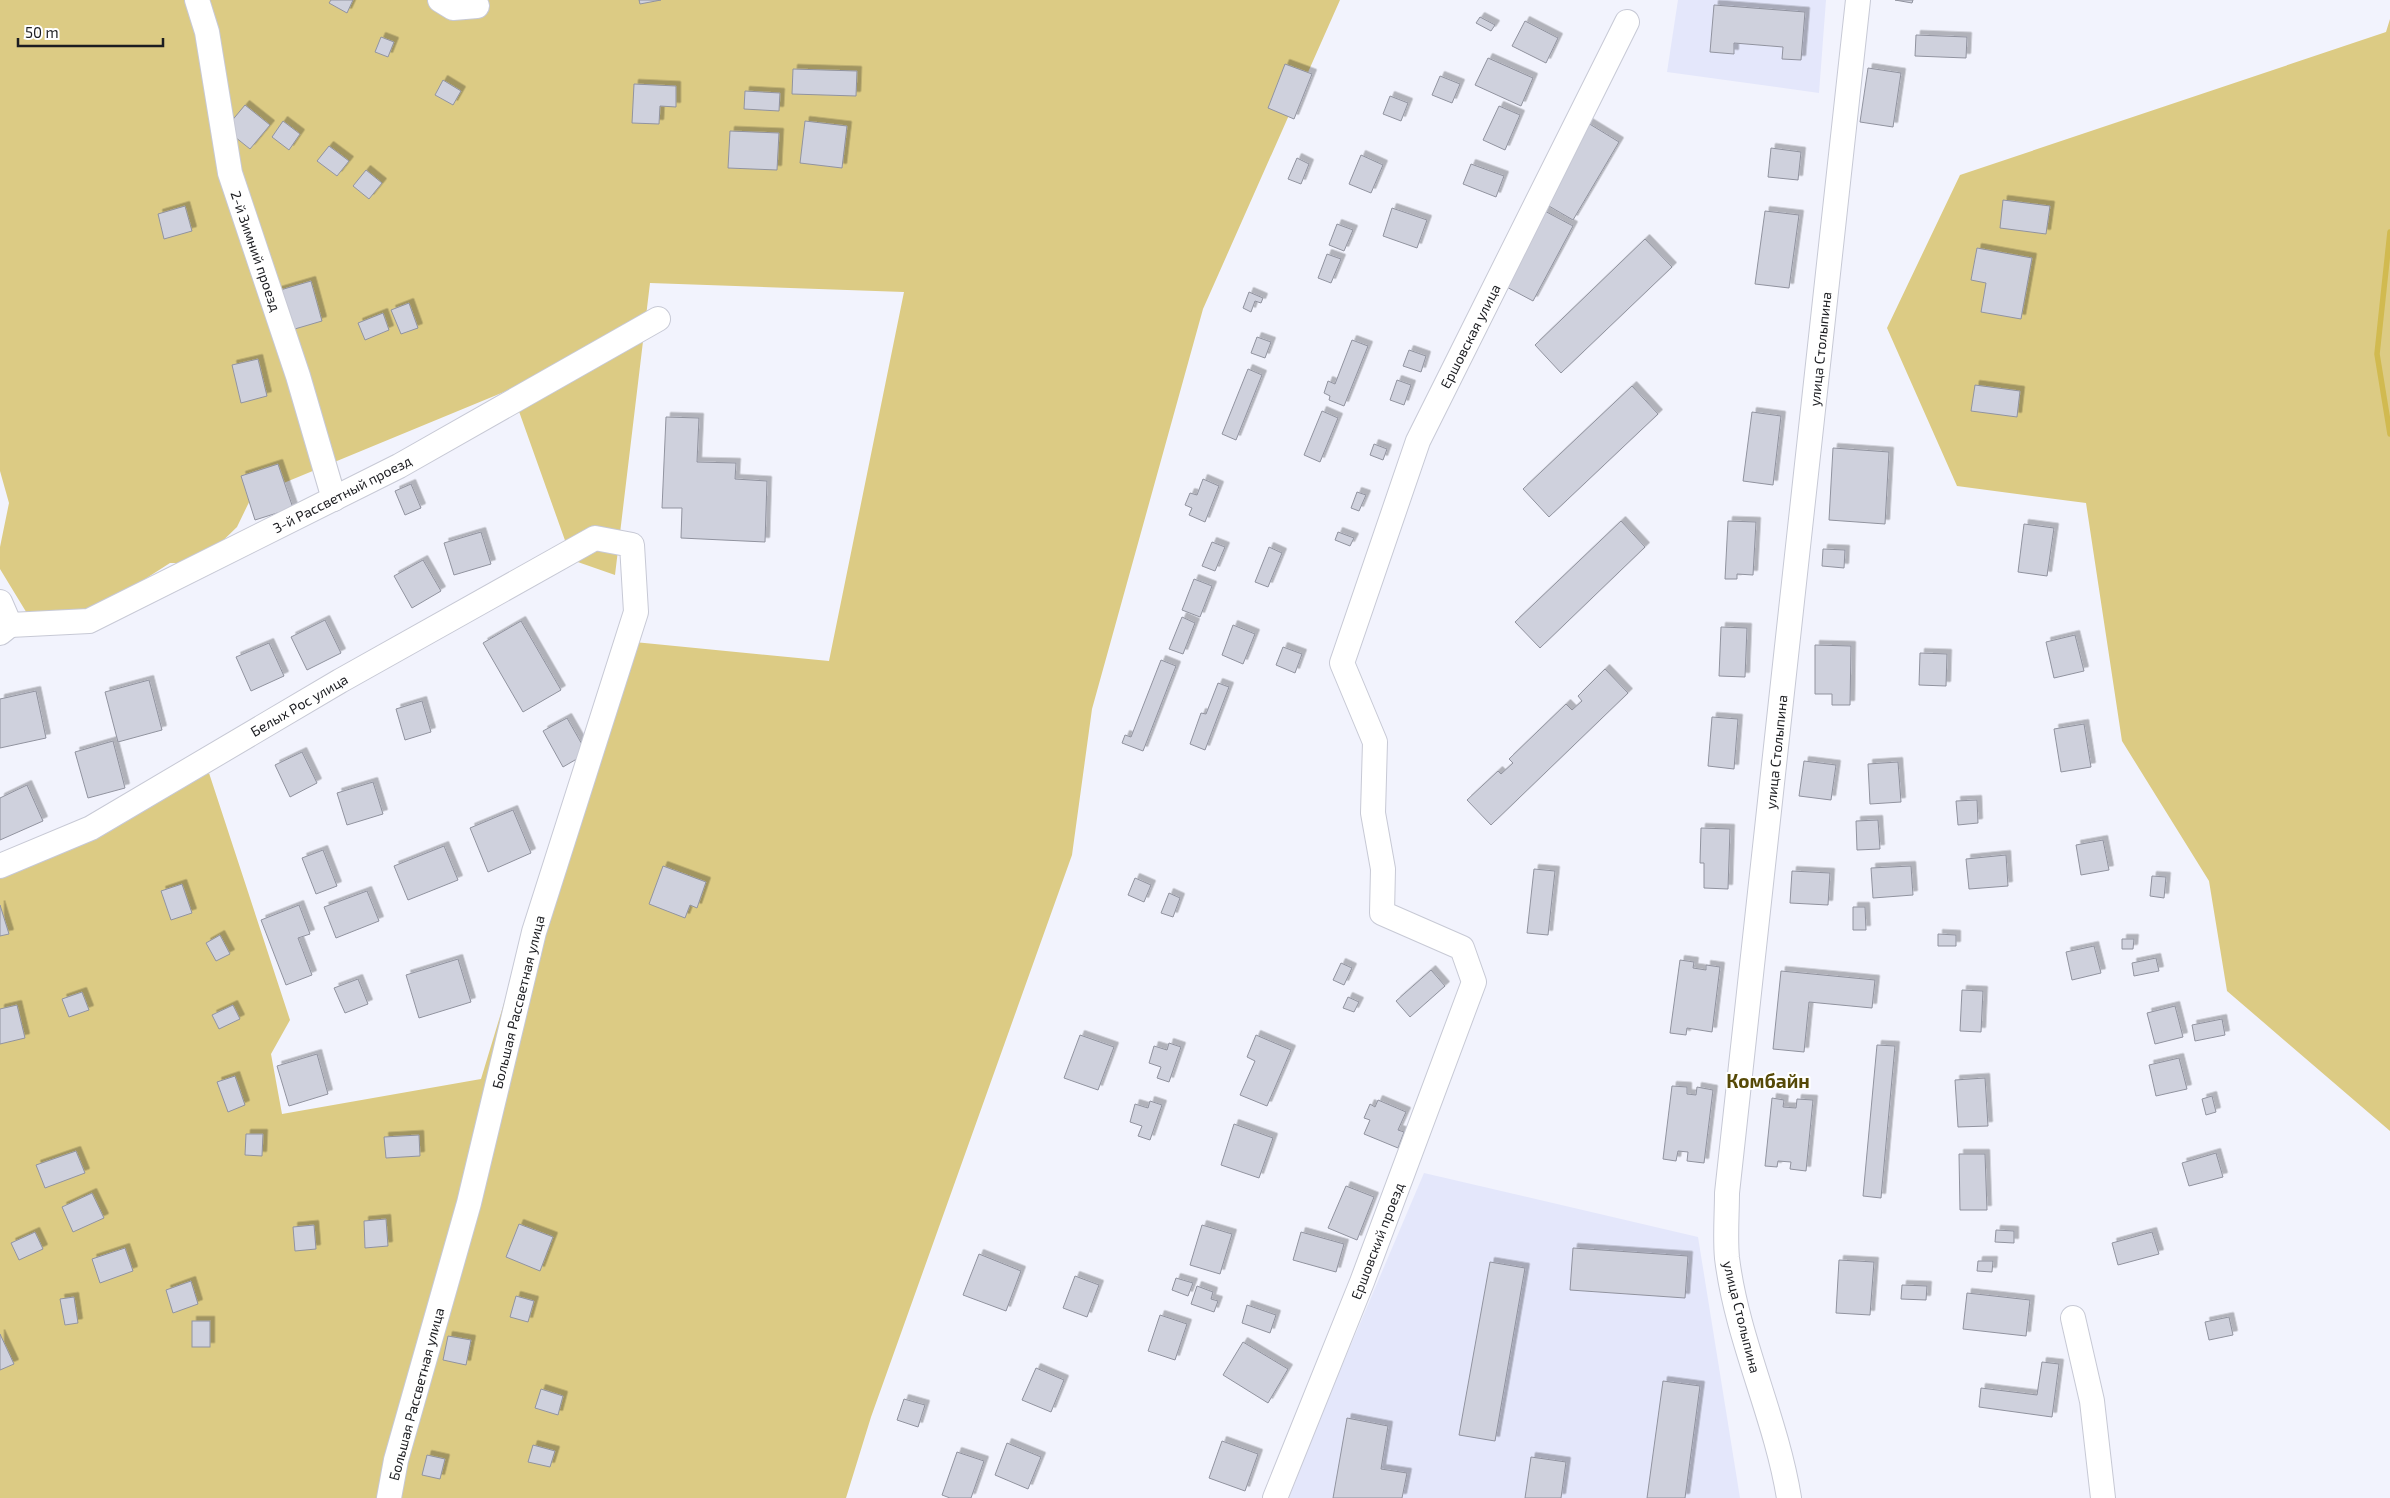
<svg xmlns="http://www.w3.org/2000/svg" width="2390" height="1498" viewBox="0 0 2390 1498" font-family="'Exo 2',sans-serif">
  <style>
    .built { fill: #e4e7fb }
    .green { fill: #dccb84 }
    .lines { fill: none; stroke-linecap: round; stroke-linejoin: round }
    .stream { stroke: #d1ba50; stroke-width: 5.5 }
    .building { fill: #cfd1dd; stroke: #91939f; filter: url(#shadow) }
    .minor-casing { stroke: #c7c9d5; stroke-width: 26 }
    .minor { stroke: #fff; stroke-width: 24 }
    .labels { text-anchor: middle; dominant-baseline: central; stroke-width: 4; stroke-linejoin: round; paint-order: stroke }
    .street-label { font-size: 14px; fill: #1c1d21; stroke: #fff }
    .district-label { font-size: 19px; font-weight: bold; fill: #564907; stroke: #fff }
  </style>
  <defs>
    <filter id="shadow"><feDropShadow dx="4.5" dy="-4.5" stdDeviation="0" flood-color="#0004"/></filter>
  </defs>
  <rect width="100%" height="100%" fill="#f2f3fd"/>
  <!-- built -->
  <g class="built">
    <path d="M1678 0H1826L1819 93 1667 72Z"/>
    <path d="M1424 1173 1698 1237 1740 1498H1289L1321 1415Z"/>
  </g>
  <!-- green -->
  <g class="green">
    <path d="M0 0H1340L1203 309 1092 709 1072 855 871 1417 846 1498H0V876L209 773 290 1020 271 1054 282 1114 481 1079 614 640 829 661 904 292 650 283 615 575 572 560 511 389 252 496 237 527 208 555 195 563H170L92 613 28 615 0 569V547L9 503 0 471Z"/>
    <path d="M2390 19V1131L2227 991 2209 881 2122 741 2086 503 1957 486 1887 328 1960 175 2386 32Z"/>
  </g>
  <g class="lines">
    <!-- stream -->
    <path class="stream" d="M2390 232 2377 354 2390 434"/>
  </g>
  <!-- building -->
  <g class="building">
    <path d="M331 0H353L347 13 329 3Z"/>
    <path d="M639 0H661L640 4Z"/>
    <path d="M1895 0H1913L1912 3Z"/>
    <path d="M1714 5 1805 12 1801 60 1782 59 1783 47 1734 43V54L1710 52Z"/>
    <path d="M1480 17 1495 25 1491 31 1476 23Z"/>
    <path d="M1525 21 1558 38 1546 63 1512 46Z"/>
    <path d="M1916 35 1967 37 1966 58 1915 56Z"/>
    <path d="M381 37 394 42 388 57 375 52Z"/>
    <path d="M1488 58 1533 78 1521 106 1475 85Z"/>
    <path d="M1285 64 1312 74 1294 119 1268 108Z"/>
    <path d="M1868 68 1901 73 1893 127 1860 122Z"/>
    <path d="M793 69 857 71 856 96 792 94Z"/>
    <path d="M1440 76 1460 84 1452 103 1432 95Z"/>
    <path d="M443 80 461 91 453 105 435 95Z"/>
    <path d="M634 84 676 86V107L660 106 659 124 632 123Z"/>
    <path d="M745 91 780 93 779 111 744 109Z"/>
    <path d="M1390 96 1408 103 1401 121 1383 114Z"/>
    <path d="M245 105 270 125 250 149 225 129Z"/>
    <path d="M1499 106 1520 115 1505 150 1483 140Z"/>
    <path d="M283 121 300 134 289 150 272 137Z"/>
    <path d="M805 121 847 126 842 168 800 163Z"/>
    <path d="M1588 123 1619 142 1573 220 1542 202Z"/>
    <path d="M730 131 779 133 777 170 728 168Z"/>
    <path d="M329 146 349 161 337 176 317 161Z"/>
    <path d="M1771 148 1801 152 1798 180 1768 177Z"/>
    <path d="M1361 155 1383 165 1371 193 1349 184Z"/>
    <path d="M1297 158 1309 164 1301 184 1288 179Z"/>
    <path d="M1471 164 1504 176 1496 197 1463 184Z"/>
    <path d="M366 170 382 183 369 199 353 186Z"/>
    <path d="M2003 200 2050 206 2046 234 2000 228Z"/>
    <path d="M185 206 192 231 164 239 158 214Z"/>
    <path d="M1392 208 1427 220 1417 248 1383 236Z"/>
    <path d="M1541 209 1573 226 1533 301 1501 284Z"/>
    <path d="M1765 211 1799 215 1789 288 1755 284Z"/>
    <path d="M1337 224 1353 230 1344 251 1329 245Z"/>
    <path d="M1645 239 1672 267 1561 373 1535 345Z"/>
    <path d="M1977 248 2032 258 2021 319 1981 312 1986 283 1971 280Z"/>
    <path d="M1327 254 1341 259 1331 283 1318 278Z"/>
    <path d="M311 281 322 321 288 331 277 291Z"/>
    <path d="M1249 292 1263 298 1261 303 1255 301 1251 312 1243 308Z"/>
    <path d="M409 303 418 328 401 334 391 310Z"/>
    <path d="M383 313 389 330 365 340 358 323Z"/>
    <path d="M1257 337 1271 342 1265 358 1251 353Z"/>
    <path d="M1352 340 1368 346 1344 406 1329 400 1330 396 1324 393 1328 381 1335 384Z"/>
    <path d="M1409 350 1426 356 1421 372 1403 366Z"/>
    <path d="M258 359 267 396 241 403 232 365Z"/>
    <path d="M1248 369 1262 375 1236 440 1222 434Z"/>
    <path d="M1397 380 1411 385 1404 405 1390 400Z"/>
    <path d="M1975 385 2020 391 2017 417 1971 411Z"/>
    <path d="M1632 386 1658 414 1549 517 1523 489Z"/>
    <path d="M1322 411 1338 418 1320 462 1304 455Z"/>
    <path d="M1752 412 1781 416 1773 485 1743 481Z"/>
    <path d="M666 417 699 418 697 462 736 463 735 479 767 481 765 542 681 538 682 508H662Z"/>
    <path d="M1374 444 1387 449 1383 460 1370 455Z"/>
    <path d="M1833 448 1889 452 1885 524 1829 520Z"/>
    <path d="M278 464 293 508 255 520 241 476Z"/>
    <path d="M1203 479 1219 486 1205 522 1189 515 1192 508 1185 505 1190 493 1197 495Z"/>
    <path d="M411 484 421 508 405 515 395 491Z"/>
    <path d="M1357 492 1366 495 1359 511 1351 508Z"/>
    <path d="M1621 521 1645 547 1540 648 1515 622Z"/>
    <path d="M1728 521 1756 522 1753 575 1737 574V579H1725Z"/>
    <path d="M2024 524 2054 528 2047 576 2018 572Z"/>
    <path d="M481 532 491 564 454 575 444 543Z"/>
    <path d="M1338 532 1354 538 1350 546 1335 540Z"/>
    <path d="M1212 542 1225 547 1215 571 1202 566Z"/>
    <path d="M1269 547 1282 553 1268 587 1255 582Z"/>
    <path d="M1823 549 1845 550 1844 568 1822 566Z"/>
    <path d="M423 560 441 591 412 608 394 576Z"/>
    <path d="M1194 579 1212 586 1200 617 1182 610Z"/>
    <path d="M1182 617 1195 623 1183 654 1169 649Z"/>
    <path d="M325 620 341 653 307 670 291 637Z"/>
    <path d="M521 621 561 690 523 712 483 643Z"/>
    <path d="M1233 625 1255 634 1243 664 1222 655Z"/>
    <path d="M1721 627 1747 628 1745 677 1719 676Z"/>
    <path d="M2075 635 2084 671 2054 678 2046 642Z"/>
    <path d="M269 643 284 676 251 691 236 657Z"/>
    <path d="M1815 645 1851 646 1850 705H1832V694H1815Z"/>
    <path d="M1283 647 1302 654 1295 673 1276 665Z"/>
    <path d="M1920 653 1947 654 1946 686 1919 685Z"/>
    <path d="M1161 660 1176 666 1143 751 1122 743 1125 735 1131 737Z"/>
    <path d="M1605 669 1628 693 1491 825 1467 800 1498 771 1501 774 1513 763 1509 759 1566 704 1572 710 1582 701 1578 696Z"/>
    <path d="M149 680 162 730 118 742 105 692Z"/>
    <path d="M1218 683 1229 687 1205 750 1190 744 1201 713 1206 714Z"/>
    <path d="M36 691 46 738 0 748V699Z"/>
    <path d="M422 701 431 732 405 740 396 709Z"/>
    <path d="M1712 717 1738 719 1734 769 1708 766Z"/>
    <path d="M567 718 587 753 563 767 543 731Z"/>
    <path d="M2084 724 2091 767 2061 772 2054 729Z"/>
    <path d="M113 741 125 788 88 798 75 752Z"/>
    <path d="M302 752 317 783 290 797 275 765Z"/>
    <path d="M1804 761 1836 765 1831 800 1799 796Z"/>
    <path d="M1898 762 1901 802 1870 804 1868 764Z"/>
    <path d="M373 782 383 814 347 825 337 793Z"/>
    <path d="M27 785 43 821 0 840V798Z"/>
    <path d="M1977 800 1978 823 1958 825 1956 801Z"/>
    <path d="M513 810 531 853 488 872 470 828Z"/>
    <path d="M1878 820 1880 849 1857 850 1856 821Z"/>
    <path d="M1701 828 1730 829 1728 889 1704 888V863H1700Z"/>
    <path d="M2103 840 2109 870 2081 875 2076 845Z"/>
    <path d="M444 846 458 880 408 900 394 866Z"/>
    <path d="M323 850 337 886 316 894 302 858Z"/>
    <path d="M2006 855 2008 886 1969 889 1966 859Z"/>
    <path d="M663 866 706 882 697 908 690 905 685 918 649 904Z"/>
    <path d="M1911 866 1913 895 1873 898 1871 868Z"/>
    <path d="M1534 869 1555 871 1548 935 1527 933Z"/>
    <path d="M1792 871 1830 873 1828 905 1790 903Z"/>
    <path d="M2152 876 2166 877 2164 898 2150 896Z"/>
    <path d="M1135 878 1151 885 1144 902 1128 895Z"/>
    <path d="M182 884 192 913 171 920 161 891Z"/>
    <path d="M367 891 379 921 336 938 324 907Z"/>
    <path d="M1169 893 1180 898 1173 917 1161 913Z"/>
    <path d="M0 905 9 934 0 936Z"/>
    <path d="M299 905 310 934 298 938 312 975 286 985 261 920Z"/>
    <path d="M1853 907H1865L1866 930H1853Z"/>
    <path d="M1938 934 1956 935V946H1938Z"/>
    <path d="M220 935 230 954 216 961 206 943Z"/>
    <path d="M2122 939H2134L2133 949H2122Z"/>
    <path d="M2094 946 2101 973 2072 980 2066 952Z"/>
    <path d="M2156 958 2159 971 2134 976 2132 963Z"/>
    <path d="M458 959 471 1002 419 1018 406 975Z"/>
    <path d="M1680 960 1694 962 1693 968 1706 970V965L1720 967 1712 1032 1687 1028 1686 1035 1670 1033Z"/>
    <path d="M1341 963 1352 968 1344 985 1333 980Z"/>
    <path d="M1431 970 1445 986 1410 1017 1396 1001Z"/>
    <path d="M1781 971 1875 980 1872 1008 1809 1002 1804 1052 1773 1049Z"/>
    <path d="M358 979 368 1004 345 1013 334 988Z"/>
    <path d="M1962 990 1983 991 1981 1032 1960 1031Z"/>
    <path d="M82 992 89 1010 69 1017 62 999Z"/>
    <path d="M1348 997 1359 1002 1354 1012 1343 1008Z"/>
    <path d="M17 1005 25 1038 0 1044V1009Z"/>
    <path d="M233 1005 240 1019 219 1029 212 1015Z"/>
    <path d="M2175 1006 2183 1037 2155 1044 2147 1013Z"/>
    <path d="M2222 1019 2225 1035 2195 1041 2192 1025Z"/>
    <path d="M1080 1035 1114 1047 1098 1090 1064 1078Z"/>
    <path d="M1256 1035 1291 1050 1267 1106 1240 1095 1255 1061 1247 1057Z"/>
    <path d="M1169 1043 1181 1047 1169 1082 1157 1078 1161 1067 1149 1063 1154 1046 1167 1050Z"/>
    <path d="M1877 1045 1895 1046 1881 1198 1863 1196Z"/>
    <path d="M317 1054 328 1094 289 1106 277 1066Z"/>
    <path d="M2179 1058 2187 1089 2156 1096 2149 1065Z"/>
    <path d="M235 1076 245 1105 228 1112 217 1082Z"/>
    <path d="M1985 1078 1988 1126 1958 1127 1955 1080Z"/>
    <path d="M1672 1086 1687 1087V1094L1696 1095 1697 1087 1713 1090 1704 1163 1687 1161 1688 1152 1678 1151 1676 1161 1663 1159Z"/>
    <path d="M2212 1096 2216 1112 2206 1115 2202 1099Z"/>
    <path d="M1772 1098 1784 1100 1783 1107 1796 1108 1797 1099 1813 1100 1806 1171 1790 1169 1791 1162 1778 1161 1777 1167 1765 1166Z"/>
    <path d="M1378 1100 1406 1112 1398 1130 1404 1132 1398 1148 1364 1134 1370 1120 1364 1118 1370 1104 1375 1107Z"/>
    <path d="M1150 1101 1162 1105 1150 1140 1138 1136 1142 1126 1130 1122 1135 1104 1148 1108Z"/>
    <path d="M1234 1124 1273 1138 1259 1178 1221 1165Z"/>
    <path d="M246 1134H263L262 1156 245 1155Z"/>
    <path d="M419 1135 420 1156 386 1158 384 1137Z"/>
    <path d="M76 1151 85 1173 45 1188 36 1165Z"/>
    <path d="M2216 1153 2223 1177 2189 1186 2182 1163Z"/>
    <path d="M1959 1154H1985L1987 1210H1960Z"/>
    <path d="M1346 1186 1374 1197 1357 1240 1328 1228Z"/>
    <path d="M92 1193 104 1218 73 1232 62 1207Z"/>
    <path d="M386 1219 388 1246 365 1248 364 1221Z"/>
    <path d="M519 1224 553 1237 540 1271 506 1257Z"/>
    <path d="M314 1225 316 1249 295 1251 293 1227Z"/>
    <path d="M1202 1225 1232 1234 1220 1274 1190 1265Z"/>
    <path d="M1996 1230 2014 1231V1243L1995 1242Z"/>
    <path d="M35 1232 43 1249 19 1260 11 1243Z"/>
    <path d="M1301 1232 1344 1244 1336 1272 1293 1260Z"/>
    <path d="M2152 1232 2159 1254 2118 1265 2112 1243Z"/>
    <path d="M125 1248 133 1271 100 1283 92 1259Z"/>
    <path d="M1573 1248 1688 1256 1685 1298 1570 1290Z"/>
    <path d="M979 1254 1021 1271 1006 1311 963 1295Z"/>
    <path d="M1839 1260 1874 1262 1870 1315 1836 1313Z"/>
    <path d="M1978 1261H1993L1992 1272 1977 1271Z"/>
    <path d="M1490 1262 1525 1268 1495 1441 1459 1435Z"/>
    <path d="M1075 1276 1099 1285 1087 1317 1063 1308Z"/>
    <path d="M1176 1278 1193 1283 1188 1296 1172 1290Z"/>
    <path d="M191 1281 198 1304 173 1313 166 1290Z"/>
    <path d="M1902 1285 1927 1286 1926 1300 1901 1299Z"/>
    <path d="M1197 1286 1213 1292 1211 1299 1218 1301 1214 1312 1191 1304Z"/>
    <path d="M1967 1293 2030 1300 2026 1336 1963 1329Z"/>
    <path d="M516 1296 534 1301 528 1322 510 1317Z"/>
    <path d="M74 1297 78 1323 65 1325 60 1299Z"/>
    <path d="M1247 1305 1276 1315 1270 1333 1242 1323Z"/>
    <path d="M1160 1315 1187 1324 1175 1360 1148 1351Z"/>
    <path d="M2229 1317 2233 1335 2209 1340 2205 1322Z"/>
    <rect x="192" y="1321" width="18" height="26"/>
    <path d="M0 1334 14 1364 0 1370Z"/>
    <path d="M448 1336 471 1340 466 1365 443 1360Z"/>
    <path d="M1243 1342 1288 1369 1268 1403 1223 1375Z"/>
    <path d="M2042 1362 2059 1364 2052 1417 1979 1407 1981 1388 2037 1395Z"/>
    <path d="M1036 1368 1064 1380 1051 1412 1022 1400Z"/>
    <path d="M1663 1381 1700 1386 1685 1498H1647Z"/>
    <path d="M541 1389 563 1396 558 1415 535 1408Z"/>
    <path d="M904 1399 925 1405 918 1427 897 1420Z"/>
    <path d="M1347 1418 1388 1426 1381 1469 1407 1473 1402 1498H1333Z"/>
    <path d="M1222 1441 1258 1454 1245 1491 1209 1478Z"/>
    <path d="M1007 1443 1041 1457 1028 1489 995 1475Z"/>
    <path d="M533 1445 555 1451 550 1467 528 1462Z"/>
    <path d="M957 1452 984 1461 971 1498H950L942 1495Z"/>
    <path d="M427 1455 445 1459 440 1479 422 1475Z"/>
    <path d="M1531 1457 1566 1462 1561 1498H1525Z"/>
  </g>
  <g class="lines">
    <defs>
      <g id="minor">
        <path d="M197 0 207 32 230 173 298 376 334 499"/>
        <path d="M440 0 453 8 477 6"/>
        <path d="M0 602 10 625 0 633"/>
        <path d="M10 625 89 621 399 466 658 319"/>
        <path d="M0 866 91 828 340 681 595 538 632 545 636 612 534 932 469 1203 396 1460 389 1498"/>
        <path d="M2073 1318 2092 1401 2103 1498"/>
        <path d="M1275 1498 1362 1282 1474 982 1462 948 1382 913 1383 869 1373 813 1375 742 1342 663 1418 441 1627 22"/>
        <path d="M1789 1498C1776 1417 1737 1340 1727 1258 1725 1237 1727 1214 1727 1193L1858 0"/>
      </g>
    </defs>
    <!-- minor casing -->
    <use href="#minor" class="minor-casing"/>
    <!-- minor -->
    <use href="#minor" class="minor"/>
  </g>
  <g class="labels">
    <!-- street labels -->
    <g class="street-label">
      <text transform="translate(256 251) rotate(71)">2-й Зимний проезд</text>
      <text transform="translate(1470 336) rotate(-63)">Ершовская улица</text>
      <text transform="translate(1820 349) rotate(-84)">улица Столыпина</text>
      <text transform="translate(342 494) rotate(-27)">3-й Рассветный проезд</text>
      <text transform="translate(299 705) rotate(-30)">Белых Рос улица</text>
      <text transform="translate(1776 752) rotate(-84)">улица Столыпина</text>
      <text transform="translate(518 1002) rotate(-76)">Большая Рассветная улица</text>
      <text transform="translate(1377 1241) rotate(-69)">Ершовский проезд</text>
      <text transform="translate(1742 1317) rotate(76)">улица Столыпина</text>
      <text transform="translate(416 1394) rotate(-75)">Большая Рассветная улица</text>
    </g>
    <!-- district labels -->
    <g class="district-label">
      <text x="1768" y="1080">Комбайн</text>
    </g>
  </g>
  <!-- scale -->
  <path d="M18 38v8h145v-8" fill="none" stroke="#1c1d21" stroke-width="2.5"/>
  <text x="25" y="38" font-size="15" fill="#1c1d21" stroke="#ffffff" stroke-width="4" paint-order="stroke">50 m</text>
</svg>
